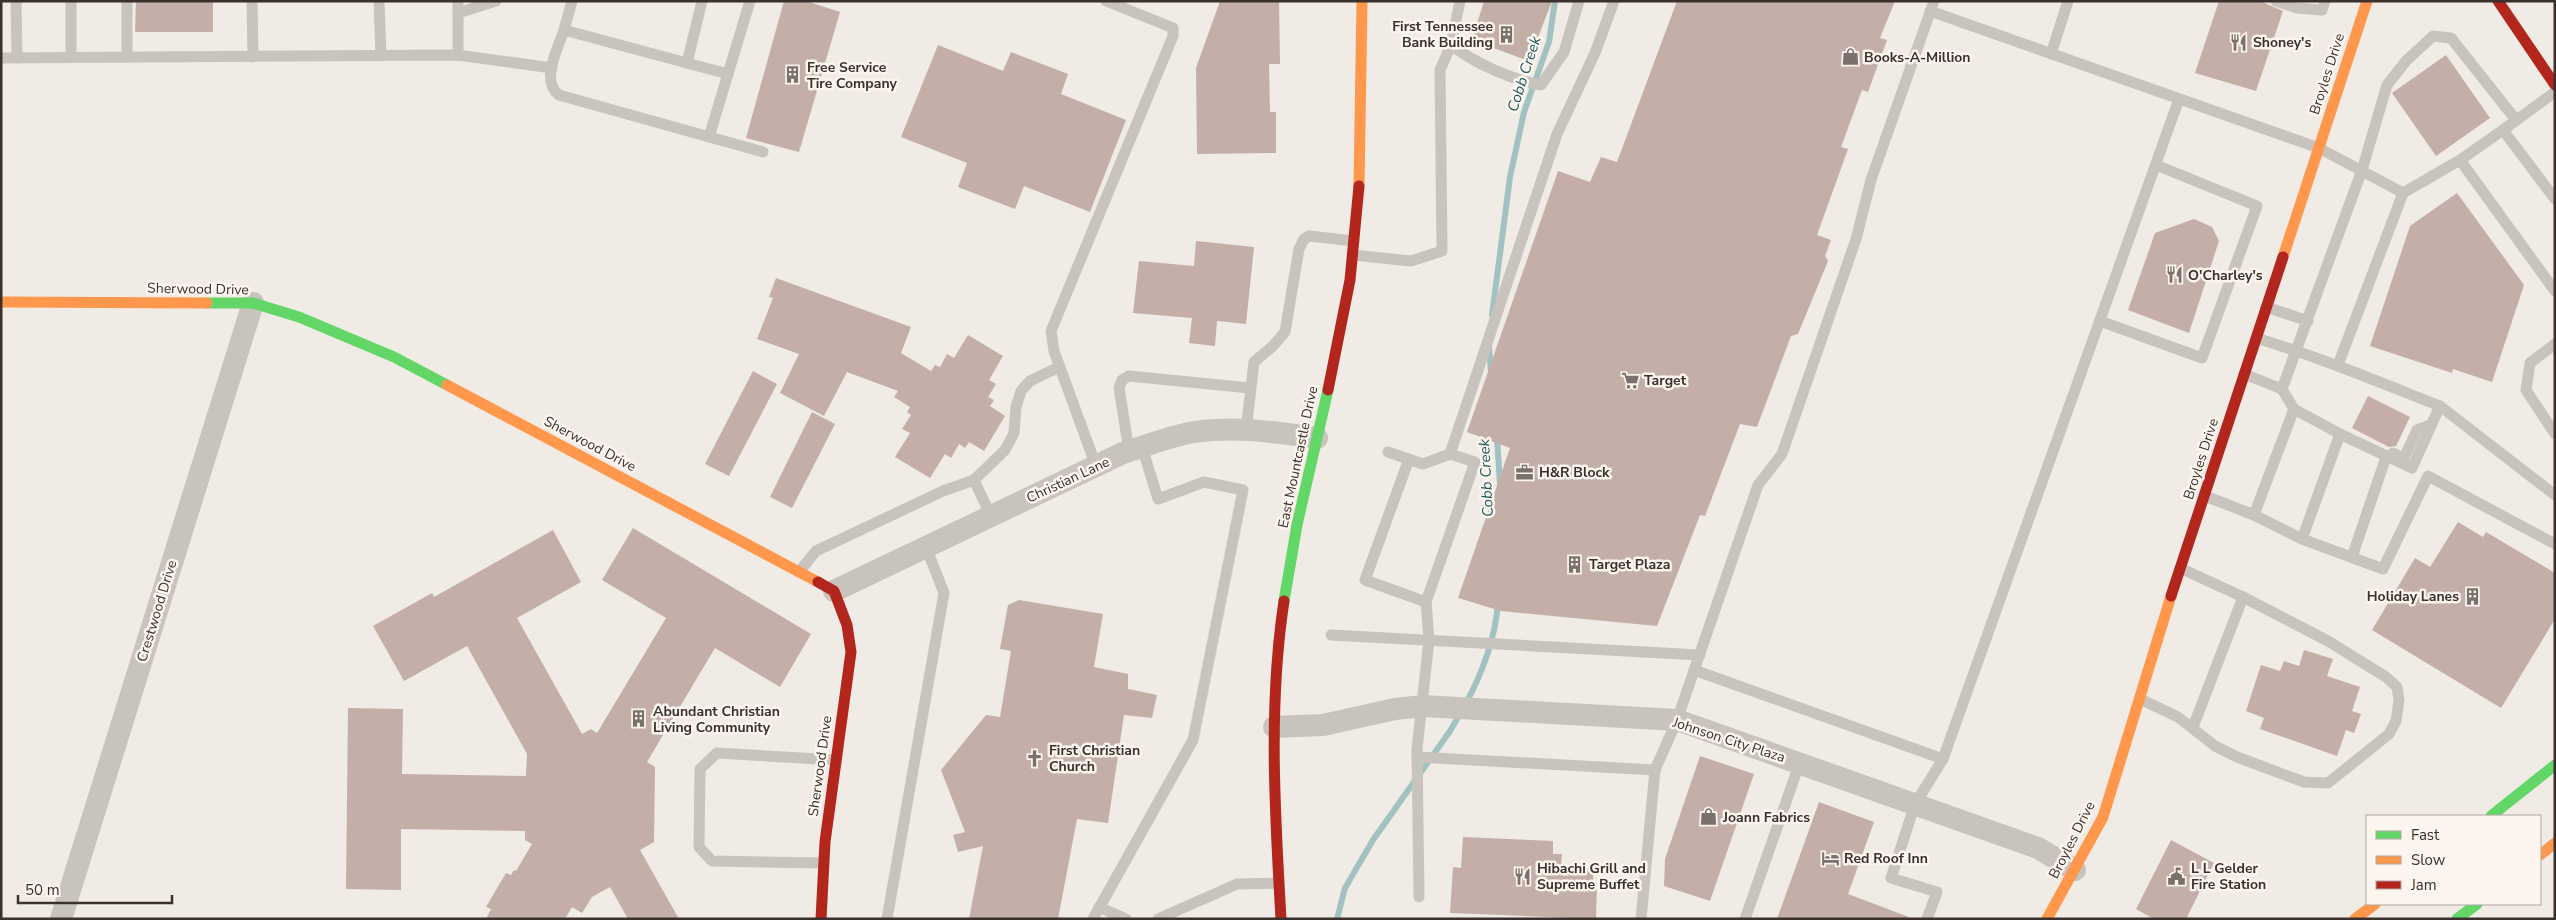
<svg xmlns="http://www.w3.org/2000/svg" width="2556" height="920" viewBox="0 0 2556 920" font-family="'Nunito Sans',sans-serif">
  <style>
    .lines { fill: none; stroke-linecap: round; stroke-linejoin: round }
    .stream { stroke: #a1c2c1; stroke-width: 6 }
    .building { fill: #c3afa7 }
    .lane { stroke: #c9c3be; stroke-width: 11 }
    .street { stroke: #c9c3be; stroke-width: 22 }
    .fast { stroke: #63d668; stroke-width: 11 }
    .slow { stroke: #ff974d; stroke-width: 11 }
    .jam { stroke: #b3261e; stroke-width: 11 }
    .labels { text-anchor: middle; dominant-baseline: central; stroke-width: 5; stroke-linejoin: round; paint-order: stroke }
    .poi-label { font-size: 14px; font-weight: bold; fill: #3b302b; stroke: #fbf5ee; text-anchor: start }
    .street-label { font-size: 14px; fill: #3b302b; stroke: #fbf5ee }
    .water-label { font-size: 15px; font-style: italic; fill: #1f5a5e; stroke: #fbf5ee }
  </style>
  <rect width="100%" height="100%" fill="#f0ebe5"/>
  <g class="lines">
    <!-- stream -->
    <g class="stream">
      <path d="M1492 315 1510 177 1524 112 1549 42 1555 1"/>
      <path d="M1489 347 1491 372"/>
      <path d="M1497 437 1500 484"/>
      <path d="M1466 703C1482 674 1496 636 1498 602"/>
      <path d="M1337 919 1345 888 1373 840 1450 731 1461 712"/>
    </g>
  </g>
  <!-- building -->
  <g class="building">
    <path d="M136 1H213V32H135Z"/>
    <path d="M784 1H806L840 12 799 152 746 138Z"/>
    <path d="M1220 1H1279L1280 64H1269L1270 112H1276V153L1197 154 1196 68Z"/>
    <path d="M1484 1H1552L1529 61 1472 40Z"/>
    <path d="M1677 1H1895L1880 38 1887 40 1868 92 1862 90 1841 147 1848 149 1817 235 1831 240 1825 256 1828 261 1798 334 1791 336 1757 427 1740 424 1705 516 1700 515 1657 626 1501 611 1458 598 1510 448 1467 432 1558 171 1590 182 1601 157 1617 162Z"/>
    <path d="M2219 1H2260L2283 11 2256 91 2195 73Z"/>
    <path d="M938 45 1003 71 1011 52 1068 74 1061 94 1126 120 1090 212 1024 186 1015 209 958 187 967 163 901 137Z"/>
    <path d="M2446 55 2490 118 2436 156 2392 93Z"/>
    <path d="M2457 193 2524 285 2492 382 2453 369 2452 373 2370 346 2410 226Z"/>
    <path d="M2194 219 2212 227 2219 241 2189 333 2128 310 2155 233Z"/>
    <path d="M1196 241 1254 247 1246 324 1217 321 1215 346 1189 343 1192 318 1133 313 1139 261 1194 266Z"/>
    <path d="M776 278 911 327 901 353 931 371 935 365 940 367 947 354 954 358 968 335 1003 356 989 380 996 384 988 397 994 400 990 406 1005 416 984 451 969 442 965 448 959 444 951 458 945 454 930 478 895 457 910 433 902 429 911 415 907 412 910 407 894 397 898 391 847 372 824 416 780 393 799 354 757 339 773 298 769 297Z"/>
    <path d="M753 371 777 384 729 476 705 464Z"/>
    <path d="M2368 396 2410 417 2396 446 2389 447 2352 428Z"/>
    <path d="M812 412 835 424 792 508 770 497Z"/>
    <path d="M2458 522 2483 537 2486 532 2555 573V619L2501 708 2372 630 2415 558 2430 567Z"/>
    <path d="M633 528 811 634 780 687 715 648 647 762 655 767 654 842 640 850 679 919H628L610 887 592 897 582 913 572 907 565 919H486L491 909 486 907 506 873 511 875 514 870 516 871 532 844 525 840V831L401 829V890L346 889 348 708 403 709 402 774 526 776 527 754 467 646 404 681 373 626 432 593 434 597 553 530 581 582 517 618 582 734 591 729 597 733 666 618 602 580Z"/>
    <path d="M1019 600 1103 614 1094 667 1128 674V689L1157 695 1152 718 1124 715 1108 823 1077 819 1058 919H969L983 846 958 852 953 835 965 832 941 770 986 715 1000 717 1011 651 1000 649 1008 605Z"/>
    <path d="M2304 650 2333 659 2327 676 2360 687 2352 711 2361 714 2354 733 2346 730 2337 756 2260 729 2264 718 2246 711 2261 665 2280 671 2284 661 2299 666Z"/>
    <path d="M1700 756 1754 774 1710 901 1664 886 1665 859Z"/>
    <path d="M1819 802 1874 822 1848 894 1909 917V919H1777Z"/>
    <path d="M1463 837 1553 841V854H1562L1561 866 1593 868V884H1597L1596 919 1450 913 1453 867 1461 868Z"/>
    <path d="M2171 840 2214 863 2186 919H2154L2136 909Z"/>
  </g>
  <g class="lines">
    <!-- lane -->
    <g class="lane">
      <path d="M16 1 17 58"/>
      <path d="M127 1V57"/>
      <path d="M252 1 253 57"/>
      <path d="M379 1 381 56"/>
      <path d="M458 1V55"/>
      <path d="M1460 1 1451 45C1476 64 1510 79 1541 85L1564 52 1579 1"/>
      <path d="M2276 1 2297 8 2322 10 2325 1"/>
      <path d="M1930 11 2319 148 2403 193"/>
      <path d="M458 13 496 1"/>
      <path d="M564 30 572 1"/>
      <path d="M2051 54 2068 1"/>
      <path d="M71 57V1"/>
      <path d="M1 58 458 55 552 68"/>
      <path d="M687 63 702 1"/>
      <path d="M728 74 564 30C558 48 540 81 559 95L763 152"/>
      <path d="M2555 92 2503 130 2555 199"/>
      <path d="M709 137 750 1"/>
      <path d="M2460 160 2555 291"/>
      <path d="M1353 255 1411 261 1442 251 1440 70 1451 45"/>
      <path d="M2266 307 2308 321"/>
      <path d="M2100 321 2202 358 2257 206 2156 165"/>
      <path d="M2256 338C2319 357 2379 382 2440 406L2412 468 2340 434 2294 409 2282 389 2362 170 2387 85 2406 61 2433 36 2451 38 2516 120"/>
      <path d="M2555 344 2530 363 2526 390 2555 434"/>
      <path d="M2338 365 2403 193 2460 160 2503 130"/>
      <path d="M2244 374 2282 389"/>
      <path d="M2440 406 2555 495"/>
      <path d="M1246 430 1254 362 1273 346 1285 332 1299 249 1304 239 1309 236 1354 241"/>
      <path d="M1129 451 1119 388 1122 380 1129 376 1250 388"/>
      <path d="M1388 452 1423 464 1450 454 1475 462 1426 602 1429 640 1417 749 1419 897"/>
      <path d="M2393 453 2404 458 2417 430 2432 424"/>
      <path d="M1450 454 1557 134 1595 53 1614 1"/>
      <path d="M1409 459 1365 580 1426 602"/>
      <path d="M1096 466 1054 351 1051 331 1173 36V28L1106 1"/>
      <path d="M974 480 991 516"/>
      <path d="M2205 496 2254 515 2294 409"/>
      <path d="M2254 515 2302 539 2383 569 2428 476 2555 544"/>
      <path d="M2302 539 2340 434"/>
      <path d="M2352 557 2386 457"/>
      <path d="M2180 568 2243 597"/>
      <path d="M799 572 816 551 943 491 974 480 1005 450 1014 433 1016 407 1021 391 1030 381 1059 367"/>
      <path d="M1331 635 1700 655"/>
      <path d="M1694 670 1943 759"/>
      <path d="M2140 699 2178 717 2215 746 2237 757 2304 782 2328 783 2389 734 2396 721 2399 700 2397 687 2386 677 2328 641 2243 597 2193 727"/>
      <path d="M1417 757 1655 770"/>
      <path d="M823 863 712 861 699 847 700 769 717 753 836 760"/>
      <path d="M1099 907 1126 919"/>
      <path d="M887 919 944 593 926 547"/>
      <path d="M1093 919 1193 740 1243 490 1204 482 1158 499 1142 447"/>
      <path d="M1158 919 1237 884 1279 883"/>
      <path d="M1641 919 1655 770 1677 720 1758 485 1782 454 1856 239 1871 180 1934 1"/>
      <path d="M1745 919 1800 762"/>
      <path d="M1927 919 1937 892 1891 878 1915 804 1943 759 2179 99"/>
    </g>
    <!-- street -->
    <g class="street">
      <path d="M834 591 1123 453C1146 446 1170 436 1194 432 1235 426 1275 432 1317 438"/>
      <path d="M1274 727 1323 725 1395 709 1423 706 1677 720 2038 848 2075 870"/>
      <path d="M61 919 253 303"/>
    </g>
    <!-- fast -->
    <g class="fast">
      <path d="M207 303H253L299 317 394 357 447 385"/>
      <path d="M1284 601 1297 525 1328 390"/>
      <path d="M2491 816 2555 765"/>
      <path d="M2457 919 2477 904"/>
    </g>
    <!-- slow -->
    <g class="slow">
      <path d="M1359 186 1362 1"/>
      <path d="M2283 257 2367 1"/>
      <path d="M1 302 207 303"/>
      <path d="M447 385 818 582"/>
      <path d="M2540 855 2555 843"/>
      <path d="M2047 919 2103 817 2171 596"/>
      <path d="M2355 919 2375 904"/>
    </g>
    <!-- jam -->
    <g class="jam">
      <path d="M2498 1 2555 85"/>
      <path d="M1328 390 1350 280 1359 186"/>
      <path d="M818 582 834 591 847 625 851 652 825 842 821 919"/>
      <path d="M2171 596 2283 257"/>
      <path d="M1281 919C1275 814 1268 706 1284 601"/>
    </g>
  </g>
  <!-- icons -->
  <defs>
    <symbol id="building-bare" viewBox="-9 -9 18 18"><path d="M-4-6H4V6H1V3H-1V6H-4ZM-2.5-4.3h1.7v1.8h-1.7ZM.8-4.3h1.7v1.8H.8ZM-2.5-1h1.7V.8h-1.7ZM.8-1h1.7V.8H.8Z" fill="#7a716c" stroke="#fbf5ee" stroke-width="2.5" paint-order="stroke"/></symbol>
    <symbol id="restaurant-bare" viewBox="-9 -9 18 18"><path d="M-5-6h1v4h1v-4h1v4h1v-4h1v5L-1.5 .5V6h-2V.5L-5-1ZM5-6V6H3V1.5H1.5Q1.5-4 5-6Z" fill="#7a716c" stroke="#fbf5ee" stroke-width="2.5" paint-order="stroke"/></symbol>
    <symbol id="shop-bare" viewBox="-9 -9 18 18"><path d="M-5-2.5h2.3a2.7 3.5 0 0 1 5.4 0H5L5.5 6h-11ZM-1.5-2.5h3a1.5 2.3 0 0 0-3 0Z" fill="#7a716c" stroke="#fbf5ee" stroke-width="2.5" paint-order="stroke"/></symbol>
    <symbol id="supermarket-bare" viewBox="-9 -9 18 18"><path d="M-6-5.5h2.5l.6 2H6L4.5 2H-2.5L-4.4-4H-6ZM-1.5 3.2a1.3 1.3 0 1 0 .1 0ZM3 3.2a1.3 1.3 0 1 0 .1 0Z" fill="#7a716c" stroke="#fbf5ee" stroke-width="2.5" paint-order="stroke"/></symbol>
    <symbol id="office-bare" viewBox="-9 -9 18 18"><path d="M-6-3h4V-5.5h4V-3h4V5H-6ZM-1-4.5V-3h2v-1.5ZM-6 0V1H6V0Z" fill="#7a716c" stroke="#fbf5ee" stroke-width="2.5" paint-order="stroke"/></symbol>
    <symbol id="church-bare" viewBox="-9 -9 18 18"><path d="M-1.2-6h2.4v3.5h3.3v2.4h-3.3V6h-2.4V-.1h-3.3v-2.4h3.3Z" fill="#7a716c" stroke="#fbf5ee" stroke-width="2.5" paint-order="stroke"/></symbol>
    <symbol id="hotel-bare" viewBox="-9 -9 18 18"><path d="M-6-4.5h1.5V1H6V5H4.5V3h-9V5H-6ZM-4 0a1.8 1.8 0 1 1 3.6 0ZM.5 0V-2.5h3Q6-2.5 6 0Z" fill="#7a716c" stroke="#fbf5ee" stroke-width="2.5" paint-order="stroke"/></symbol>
    <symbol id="civic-bare" viewBox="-9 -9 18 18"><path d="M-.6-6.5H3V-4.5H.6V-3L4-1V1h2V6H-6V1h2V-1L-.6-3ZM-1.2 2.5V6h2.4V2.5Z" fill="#7a716c" stroke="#fbf5ee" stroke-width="2.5" paint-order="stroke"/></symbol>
  </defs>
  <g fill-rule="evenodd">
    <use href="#building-bare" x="1494" y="22" width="25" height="25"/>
    <use href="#restaurant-bare" x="2226" y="30" width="25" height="25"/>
    <use href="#shop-bare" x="1838" y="44" width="25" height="25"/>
    <use href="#building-bare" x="780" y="62" width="25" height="25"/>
    <use href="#restaurant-bare" x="2162" y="262" width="25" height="25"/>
    <use href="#supermarket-bare" x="1618" y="368" width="25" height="25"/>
    <use href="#office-bare" x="1512" y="460" width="25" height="25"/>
    <use href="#building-bare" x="1562" y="552" width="25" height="25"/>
    <use href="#building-bare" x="2460" y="584" width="25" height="25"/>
    <use href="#building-bare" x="626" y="706" width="25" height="25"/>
    <use href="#church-bare" x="1022" y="746" width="25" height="25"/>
    <use href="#shop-bare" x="1696" y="804" width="25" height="25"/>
    <use href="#hotel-bare" x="1818" y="846" width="25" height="25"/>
    <use href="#restaurant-bare" x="1510" y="864" width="25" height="25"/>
    <use href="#civic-bare" x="2164" y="864" width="25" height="25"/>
  </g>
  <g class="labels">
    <!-- poi labels -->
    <g class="poi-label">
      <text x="1493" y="26" text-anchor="end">First Tennessee<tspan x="1493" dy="16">Bank Building</tspan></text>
      <text x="2253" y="42">Shoney's</text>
      <text x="1864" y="57">Books-A-Million</text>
      <text x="807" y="67">Free Service<tspan x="807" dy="16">Tire Company</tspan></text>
      <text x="2188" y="275">O'Charley's</text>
      <text x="1644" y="380">Target</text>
      <text x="1539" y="472">H&amp;R Block</text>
      <text x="1589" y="564">Target Plaza</text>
      <text x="2459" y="596" text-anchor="end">Holiday Lanes</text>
      <text x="653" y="711">Abundant Christian<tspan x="653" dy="16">Living Community</tspan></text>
      <text x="1049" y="750">First Christian<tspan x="1049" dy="16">Church</tspan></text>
      <text x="1723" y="817">Joann Fabrics</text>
      <text x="1844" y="858">Red Roof Inn</text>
      <text x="1537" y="868">Hibachi Grill and<tspan x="1537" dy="16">Supreme Buffet</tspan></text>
      <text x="2191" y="868">L L Gelder<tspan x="2191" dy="16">Fire Station</tspan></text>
    </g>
    <!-- street labels -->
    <g class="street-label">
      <text transform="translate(2327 74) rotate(-72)">Broyles Drive</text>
      <text transform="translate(198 289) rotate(1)">Sherwood Drive</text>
      <text transform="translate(590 444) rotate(28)">Sherwood Drive</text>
      <text transform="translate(1298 457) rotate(-78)">East Mountcastle Drive</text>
      <text transform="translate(2201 459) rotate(-72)">Broyles Drive</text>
      <text transform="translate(1068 480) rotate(-25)">Christian Lane</text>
      <text transform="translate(157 611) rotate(-73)">Crestwood Drive</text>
      <text transform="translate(1729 740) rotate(18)">Johnson City Plaza</text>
      <text transform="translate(820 766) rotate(-82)">Sherwood Drive</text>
      <text transform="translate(2072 840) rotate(-63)">Broyles Drive</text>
    </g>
    <!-- water labels -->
    <g class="water-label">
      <text transform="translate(1524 74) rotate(-72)">Cobb Creek</text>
      <text transform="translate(1486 478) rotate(-93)">Cobb Creek</text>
    </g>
  </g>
  <!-- border -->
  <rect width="2556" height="920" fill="none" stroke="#3b302b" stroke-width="5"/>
  <!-- legend -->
  <rect x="2366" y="815" width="175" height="90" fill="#fbf5ee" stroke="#aea6a0"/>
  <rect x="2376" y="831" width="25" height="8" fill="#63d668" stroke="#aea6a0"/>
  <text x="2411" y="840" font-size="15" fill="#3b302b">Fast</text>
  <rect x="2376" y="856" width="25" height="8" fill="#ff974d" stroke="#aea6a0"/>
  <text x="2411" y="865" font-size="15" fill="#3b302b">Slow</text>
  <rect x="2376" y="881" width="25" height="8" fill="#b3261e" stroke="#aea6a0"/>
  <text x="2411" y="890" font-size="15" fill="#3b302b">Jam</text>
  <!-- scale -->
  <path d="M18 895v8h154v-8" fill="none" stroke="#3b302b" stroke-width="2.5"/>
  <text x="25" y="895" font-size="15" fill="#3b302b" stroke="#fbf5ee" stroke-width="4" paint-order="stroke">50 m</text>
</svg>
